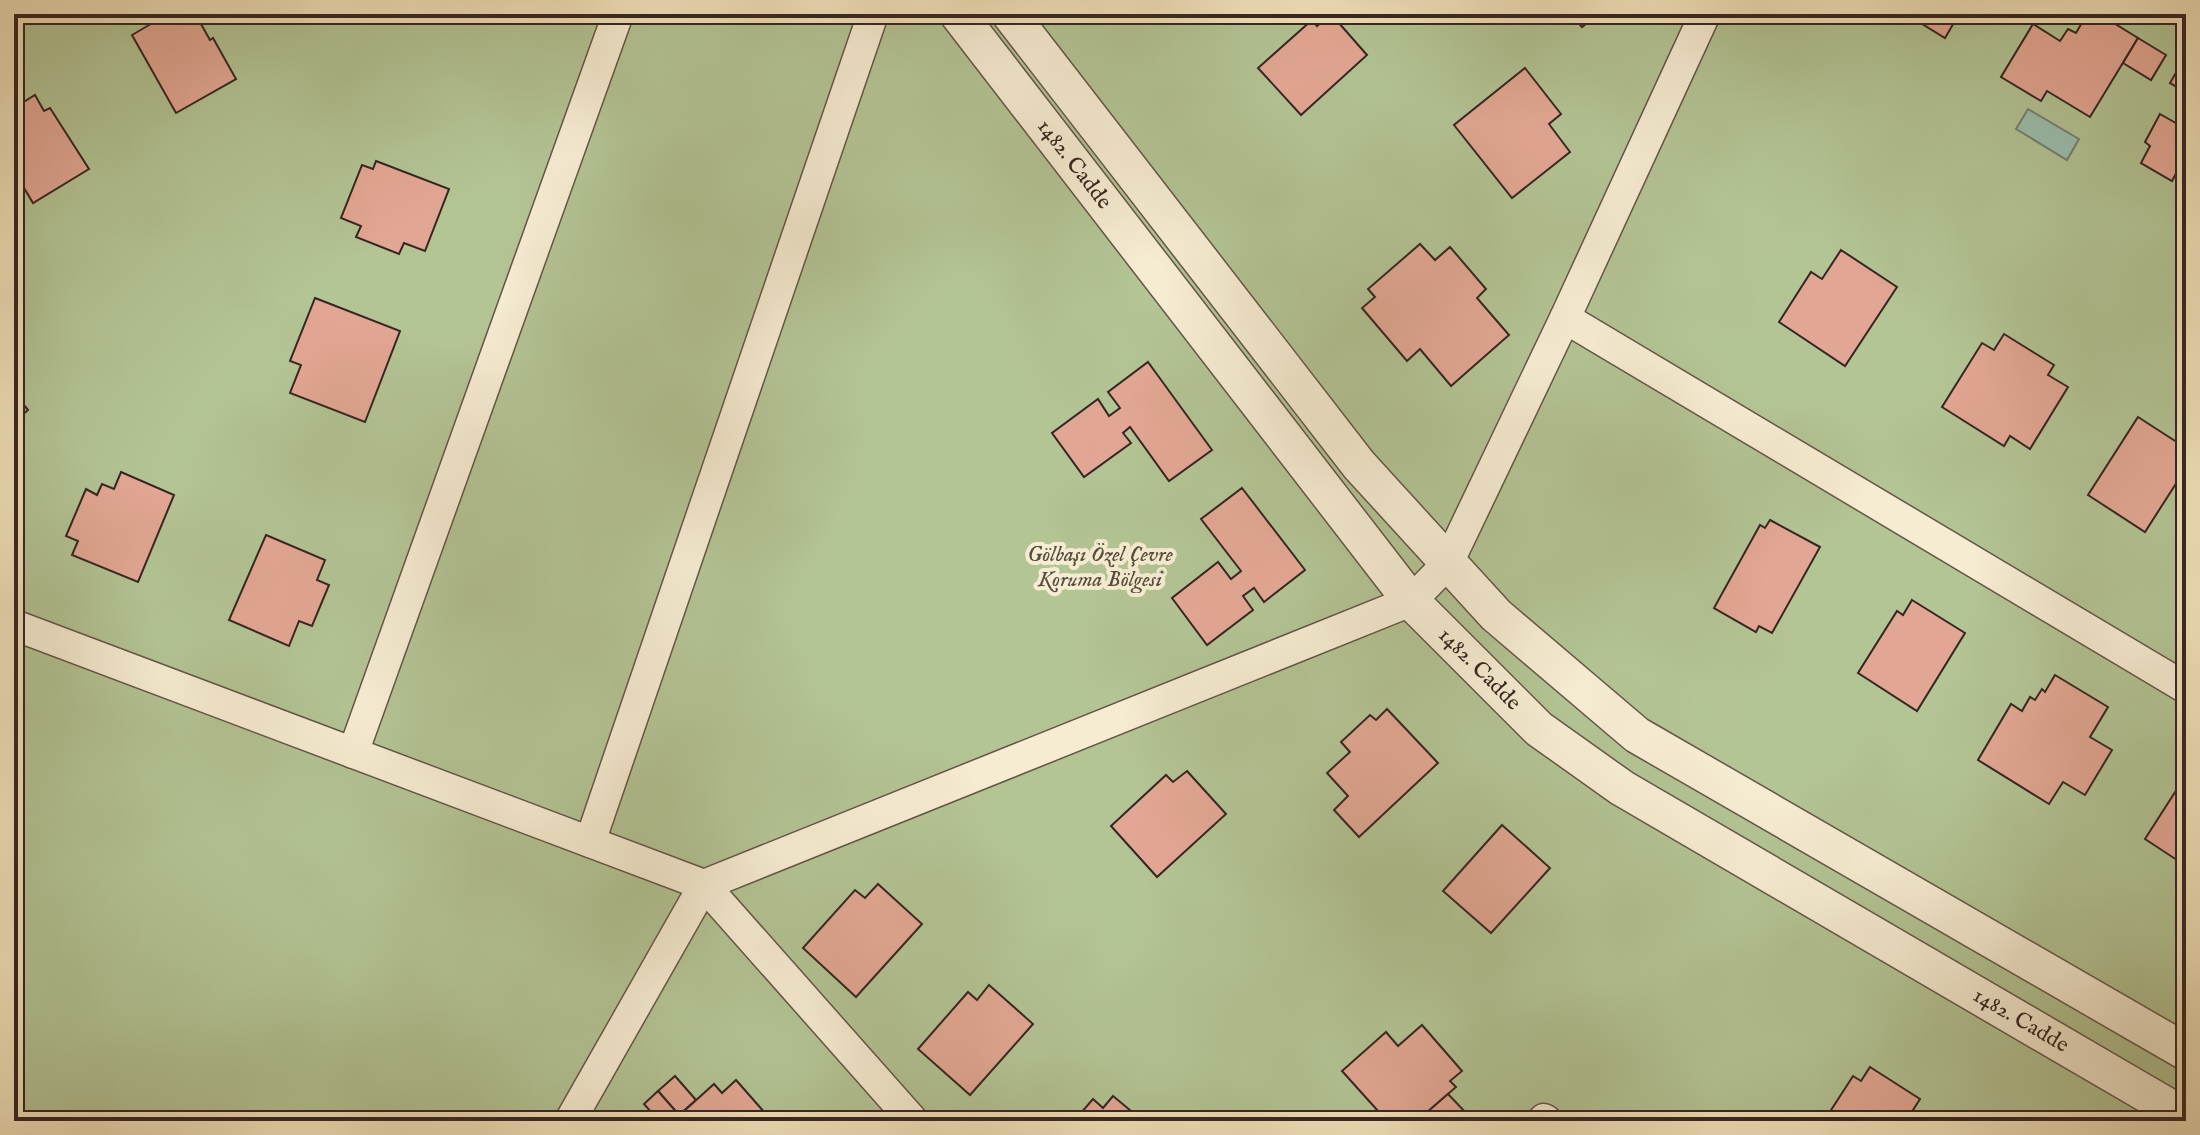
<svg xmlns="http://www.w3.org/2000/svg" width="2200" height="1135" viewBox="0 0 2200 1135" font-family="'IM FELL English',serif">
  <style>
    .green { fill: #b3c495; stroke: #74755b; stroke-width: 2 }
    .water { fill: #9bbead; stroke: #738175; stroke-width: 2 }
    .building { fill: #e2a794; stroke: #362621; stroke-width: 2 }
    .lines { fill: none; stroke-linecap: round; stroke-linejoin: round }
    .minor-casing { stroke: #655547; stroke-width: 33 }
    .tertiary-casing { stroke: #655547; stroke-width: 39 }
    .minor { stroke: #f6ecd2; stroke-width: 30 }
    .tertiary { stroke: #f6ecd2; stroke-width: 36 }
    .labels { text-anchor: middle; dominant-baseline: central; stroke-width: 8; stroke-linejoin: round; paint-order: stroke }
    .street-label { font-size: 22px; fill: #362621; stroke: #f6ecd2 }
    .park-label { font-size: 22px; font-style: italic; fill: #554e3e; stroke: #f6ecd2 }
  </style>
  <rect width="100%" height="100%" fill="#f1e1ba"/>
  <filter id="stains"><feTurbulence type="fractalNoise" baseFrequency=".0025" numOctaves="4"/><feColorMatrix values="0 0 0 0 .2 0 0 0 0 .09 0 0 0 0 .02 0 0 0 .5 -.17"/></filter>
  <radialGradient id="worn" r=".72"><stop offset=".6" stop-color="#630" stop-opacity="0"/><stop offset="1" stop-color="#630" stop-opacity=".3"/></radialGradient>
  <!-- green -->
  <rect class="green" x="14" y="14" width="2172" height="1107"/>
  <!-- water -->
  <path class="water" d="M2028 109 2079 139 2067 160 2016 129Z"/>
  <!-- building -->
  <g class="building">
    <path d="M168 14H190L193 20 197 17 210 40 213 38 236 79 176 113 132 35Z"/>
    <path d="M1331 14 1367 55 1301 115 1258 68 1312 20 1317 26Z"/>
    <path d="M1571 14H1598L1582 27Z"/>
    <path d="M1906 14H1959L1945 38Z"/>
    <path d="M2087 14H2099L2138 38 2090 117 2047 91 2041 101 2001 77 2033 24 2060 41 2068 29 2076 33Z"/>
    <path d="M2138 38 2166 55 2151 80 2123 63Z"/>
    <path d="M2186 55V92L2170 83Z"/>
    <path d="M1525 68 1561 114 1549 124 1570 152 1512 198 1454 125Z"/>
    <path d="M35 95 44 111 50 108 89 169 33 203 14 171V108Z"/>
    <path d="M2160 114 2181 126 2186 117V172L2179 168 2172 181 2141 163 2150 146 2145 142Z"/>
    <path d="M376 161 449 189 425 251 404 243 399 254 356 237 361 226 341 218 362 165 373 169Z"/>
    <path d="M1420 244 1435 260 1450 247 1486 289 1477 298 1509 335 1451 386 1420 349 1407 361 1362 308 1375 297 1368 289Z"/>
    <path d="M1841 250 1897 287 1845 366 1779 322 1811 272 1822 279Z"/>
    <path d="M315 298 400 331 365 422 290 393 301 365 290 361Z"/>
    <path d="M2004 334 2054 365 2048 375 2068 387 2030 449 2010 436 2004 446 1942 407 1982 343 1994 350Z"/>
    <path d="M1148 362 1212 450 1169 481 1130 427 1123 433 1131 443 1084 477 1052 433 1098 399 1109 416 1120 408 1108 392Z"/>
    <path d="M14 393 28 410 14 422Z"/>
    <path d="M2138 417 2186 448V468L2145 532 2088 495Z"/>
    <path d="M14 435 23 447 14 455Z"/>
    <path d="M121 472 174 495 138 582 72 555 78 541 66 536 86 489 97 495 102 484 114 489Z"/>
    <path d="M1242 488 1305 570 1264 602 1254 588 1243 596 1253 610 1207 645 1172 598 1218 562 1231 579 1241 571 1201 519Z"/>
    <path d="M1770 520 1820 547 1772 633 1759 626 1756 632 1714 608 1760 525 1765 528Z"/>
    <path d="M266 535 325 560 317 580 329 585 312 626 299 621 289 646 229 620Z"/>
    <path d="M1912 600 1965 633 1917 711 1858 673 1897 611 1903 615Z"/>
    <path d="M2055 675 2108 707 2090 737 2112 750 2085 795 2063 782 2049 804 1978 760 2011 704 2022 711 2030 697 2035 700 2042 689 2045 692Z"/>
    <path d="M1387 709 1438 763 1359 837 1334 810 1348 796 1327 773 1350 752 1341 742 1370 715 1376 720Z"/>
    <path d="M1187 771 1226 814 1157 877 1111 826 1166 775 1173 782Z"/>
    <path d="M2186 775V866L2145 839Z"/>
    <path d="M1502 825 1550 868 1491 933 1443 891Z"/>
    <path d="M878 884 922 924 856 997 803 948 855 890 865 898Z"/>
    <path d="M989 985 1033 1024 970 1095 918 1049 968 992 977 1000Z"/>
    <path d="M1422 1025 1462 1071 1450 1081 1456 1087 1417 1121H1387L1342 1071 1386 1032 1398 1046Z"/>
    <path d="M1870 1067 1920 1099 1906 1121H1824L1853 1076 1861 1081Z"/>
    <path d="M675 1076 696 1100 679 1115 658 1091Z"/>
    <path d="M736 1080 772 1121H673L714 1084 722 1093Z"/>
    <path d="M658 1091 679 1115 673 1121H659L644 1104Z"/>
    <path d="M1448 1094 1468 1115 1461 1121H1417Z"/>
    <path d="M1113 1096 1143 1121H1074L1093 1099 1103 1108Z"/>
  </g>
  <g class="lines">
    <defs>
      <g id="minor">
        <path d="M1565 318 2186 688"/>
        <path d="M14 625 704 885 913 1121"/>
        <path d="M353 753 618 14"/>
        <path d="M590 842 873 14"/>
        <path d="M570 1121 704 885 1411 601 1448 563 1565 318 1705 14"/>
        <path d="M1542 1121 1544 1119 1547 1121"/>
      </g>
      <g id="tertiary">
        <path id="s1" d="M958 14 1411 601 1539 729 1622 788 2186 1117"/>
        <path d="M1010 14 1359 465 1496 615 1637 735 2186 1052"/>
      </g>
    </defs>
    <!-- minor casing -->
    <use href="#minor" class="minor-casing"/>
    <!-- tertiary casing -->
    <use href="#tertiary" class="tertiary-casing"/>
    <!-- minor -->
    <use href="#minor" class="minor"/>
    <!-- tertiary -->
    <use href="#tertiary" class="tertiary"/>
  </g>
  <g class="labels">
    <!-- street labels -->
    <g class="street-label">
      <text stroke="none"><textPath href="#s1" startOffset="190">1482. Cadde</textPath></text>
      <text stroke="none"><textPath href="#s1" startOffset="838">1482. Cadde</textPath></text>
      <text stroke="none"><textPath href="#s1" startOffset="1486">1482. Cadde</textPath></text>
    </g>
    <!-- park labels -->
    <g class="park-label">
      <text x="1100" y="555">Gölbaşı Özel Çevre<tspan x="1100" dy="25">Koruma Bölgesi</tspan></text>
    </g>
  </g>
  <!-- margin -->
  <rect width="2200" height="1135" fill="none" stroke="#f1e1ba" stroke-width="48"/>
  <rect x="16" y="16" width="2168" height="1103" fill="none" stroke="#362621" stroke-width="4"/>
  <rect x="24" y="24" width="2152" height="1087" fill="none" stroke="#362621" stroke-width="2"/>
  <rect width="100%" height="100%" filter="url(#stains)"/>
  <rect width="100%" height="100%" fill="url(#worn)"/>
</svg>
